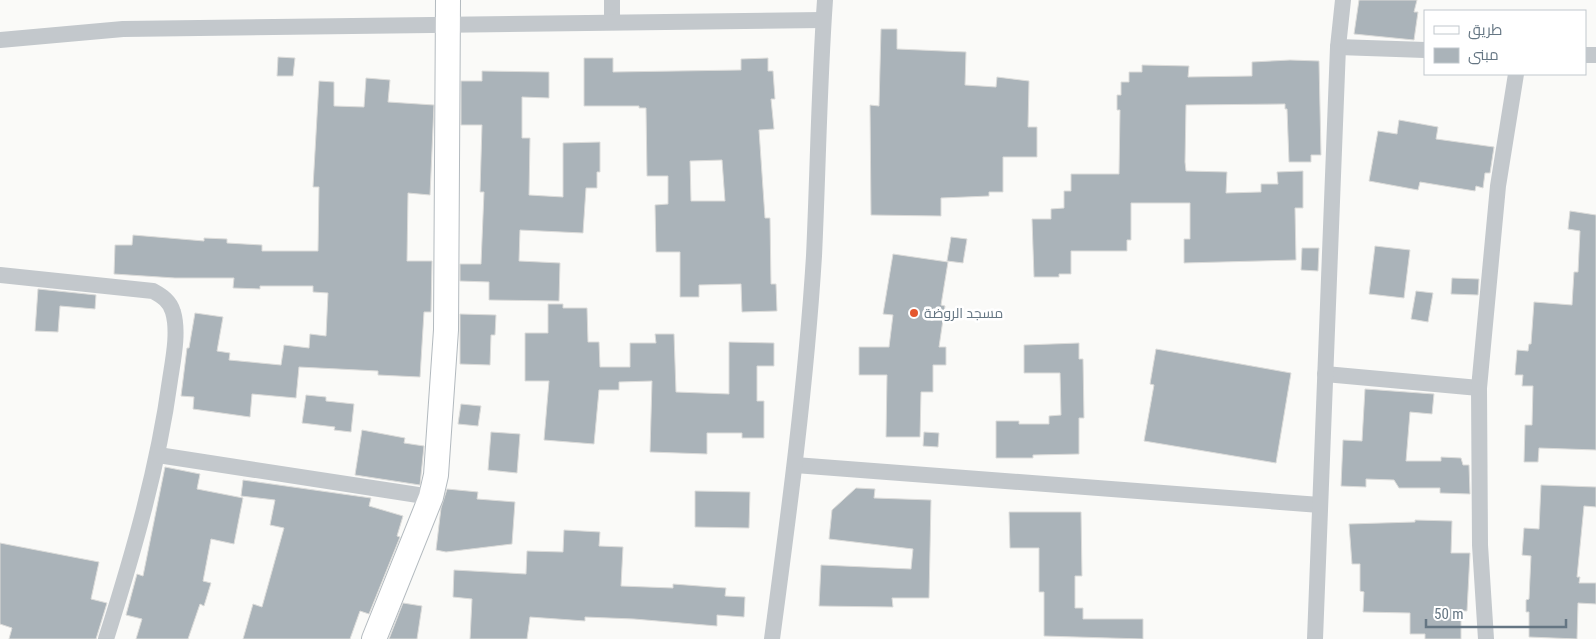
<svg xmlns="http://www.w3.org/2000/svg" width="1596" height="639" viewBox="0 0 1596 639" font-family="'Roboto Condensed',Cairo,sans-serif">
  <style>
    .building { fill: #aab3b9; stroke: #dcdcda; fill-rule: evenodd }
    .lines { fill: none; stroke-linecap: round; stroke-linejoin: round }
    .secondary-casing { stroke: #b3babf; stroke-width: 26 }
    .street { stroke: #c3c8cc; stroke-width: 16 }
    .secondary { stroke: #fff; stroke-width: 24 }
    .poi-dot { fill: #e4572e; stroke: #fff; stroke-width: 2 }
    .labels { text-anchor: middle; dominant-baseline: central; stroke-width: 5; stroke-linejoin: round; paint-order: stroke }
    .poi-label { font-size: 14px; fill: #657683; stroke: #fff; text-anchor: start }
  </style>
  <rect width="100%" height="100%" fill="#fafaf8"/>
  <!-- building -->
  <g class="building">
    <path d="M1359 0H1417L1414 12H1418L1414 40 1354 34Z"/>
    <path d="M881 29H897V49L966 52 965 85 996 87 997 77 1029 81 1028 127H1037V157H1003V192H989V196L941 198V216L871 215 870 105 879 106Z"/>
    <path d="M278 57 295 58 293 76H277Z"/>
    <path d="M584 58H613V72L741 70V59L768 58V71H773L775 99H771L774 129 759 130 765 218H770L771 284H776L777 311 742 312 741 284 699 285V297H680V252H656L655 205 668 204V176H647L646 108H639V106H584ZM722 160 725 201H691L690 161Z"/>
    <path d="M1290 60 1319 61 1321 155H1311V162H1289L1287 109H1285V104L1186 105 1185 162 1186 171 1227 172 1226 193 1261 192V184H1278L1277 172 1303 171V208H1295L1296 260 1184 263V239H1190V203H1131V240H1127V251H1071V274H1059V277H1034L1032 219H1051V209L1064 208V191H1071V174H1119L1120 110H1117V95H1121V82H1129V72H1142V65L1189 66 1188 77 1252 76V62Z"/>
    <path d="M482 71 549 72V98L522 97V138H530L529 195 563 197V143L600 142V172H597V188H586L583 233 520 230 519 261 560 263 559 301 489 300V282L460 281V264H481L484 192H480L482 125H461V81H482Z"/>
    <path d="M366 78 390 80 388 102 434 105 430 195 408 193 407 261H432L431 312H424L420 377 378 375V371L299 367 296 398 252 394 250 417 193 409 194 397 181 396 187 348H189L195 313 223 317 217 351 230 353 229 360 281 365 284 345 309 348 310 334 326 336 328 293 313 292V286H260V289L233 288 234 278H175L114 274 115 245H132L133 235 204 241V238L227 239V243L262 245V251H318L319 187H313L319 81 334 82V106L364 107Z"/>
    <path d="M1399 120 1438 127 1436 139 1494 147 1490 173H1485L1483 188 1476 186 1475 191 1420 182 1418 190 1369 181 1378 131 1397 134Z"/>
    <path d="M1570 211 1596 215V450L1539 448 1538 462H1524L1525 425H1532L1533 386H1522L1523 375H1515L1517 350 1528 351 1529 344H1531L1534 302 1572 305 1574 272H1578L1580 231 1568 229Z"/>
    <path d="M951 237 967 239 963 263 947 261Z"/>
    <path d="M1375 246 1410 250 1404 298 1369 294Z"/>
    <path d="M1302 248H1319L1318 271 1301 270Z"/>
    <path d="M893 254 948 262 941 305 945 306 939 347H946V365H933V392H921L920 437H886L887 375H859V347H889L893 315 883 314Z"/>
    <path d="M1452 278 1479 279 1478 295 1451 294Z"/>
    <path d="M38 289 96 295 95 309 60 306 58 332 35 331Z"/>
    <path d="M1416 291 1433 293 1428 322 1411 319Z"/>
    <path d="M548 304H563V308H587L588 342H599L600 367H630V343H656L655 334H674L676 392 729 394V342L774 343V366H757V401H764V438H742V433H707V454L650 452 652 381 619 382V390H599L594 444 544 440 549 381H525V333H548Z"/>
    <path d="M460 314 496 315 495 335H491L490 365 460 364Z"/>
    <path d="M1079 343V359H1083L1084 418H1079V454L1033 455V458H996V421H1019V424H1049V416L1061 415 1060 373H1024V345Z"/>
    <path d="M1156 349 1291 373 1276 463 1144 441 1154 385 1150 384Z"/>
    <path d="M1365 389 1434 394 1432 414 1410 412 1406 461H1441V457L1461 458 1463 465H1469L1470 494 1440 493V488H1399L1394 480 1366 479V487L1341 486 1343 440 1362 441Z"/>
    <path d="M306 395 326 397V401L354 404 351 432 334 430 335 427 302 423Z"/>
    <path d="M461 404 481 406 478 426 458 424Z"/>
    <path d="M362 430 405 438 404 443 424 446 420 485 355 475Z"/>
    <path d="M491 432 520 434 517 473 488 470Z"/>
    <path d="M924 432 939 433 938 447 923 446Z"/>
    <path d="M165 467 200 474 197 489 243 498 234 544 211 539 203 581 211 583 204 606 200 604 188 639H136L142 619 126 615 137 574 143 576Z"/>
    <path d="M243 480 371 498 369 506 403 516 397 536 400 537 369 614 360 611 350 639H243L253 604 262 607 284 528 270 525 275 500 241 496Z"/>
    <path d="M1541 485 1596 487V507L1584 506 1577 577H1580L1579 583H1596V604L1578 603 1577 639 1529 637V612H1526V600L1529 599 1531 556 1522 555 1524 528 1539 529Z"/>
    <path d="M856 488 875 489 874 498 931 500 929 598H892L893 607 819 606 821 565 911 569 913 549 829 539 832 510Z"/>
    <path d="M447 489 478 492 477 499 515 502 512 544 446 552 436 550 441 508Z"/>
    <path d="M695 491 750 492 749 528 695 527Z"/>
    <path d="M1009 512H1081L1082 576H1075V608H1083V619H1143V639L1044 636V592H1039V548H1010Z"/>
    <path d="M1415 520 1452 521 1451 553H1470L1467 611H1461V639H1425V634H1410V613L1363 612 1364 592 1360 591V564H1352L1349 524 1415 522Z"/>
    <path d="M564 530 600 532 599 546 623 547 621 586 673 588V584L726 588 725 596 745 597 744 617 717 615V626L634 619 585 617V621L530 617 527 639H470L472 599 453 597 454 570 526 574 527 551 563 552Z"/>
    <path d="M0 543 99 562 91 599 107 603 96 639H9L12 628 0 624Z"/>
    <path d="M403 603 422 606 417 639H389Z"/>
  </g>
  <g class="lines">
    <defs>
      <path id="secondary" d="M374 639 431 497 436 475 446 330 448 0"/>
    </defs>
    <!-- secondary casing -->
    <use href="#secondary" class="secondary-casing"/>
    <!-- street -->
    <g class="street">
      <path d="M612 0V21"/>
      <path d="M0 40 123 29 823 20"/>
      <path d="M1338 47 1425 50"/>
      <path d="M1585 55H1596"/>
      <path d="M0 275 153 291C162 296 170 301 173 312 179 332 173 360 170 380 158 468 133 554 106 639"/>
      <path d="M1325 374 1479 388"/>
      <path d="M158 455 431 497"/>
      <path d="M795 465 1320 505"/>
      <path d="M772 639C789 512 806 385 814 256 818 171 819 85 825 0"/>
      <path d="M1315 639 1338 47 1343 0"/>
      <path d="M1486 639 1480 545 1479 388 1498 186 1516 74"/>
    </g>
    <!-- secondary -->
    <use href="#secondary" class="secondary"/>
  </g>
  <!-- markers -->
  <circle class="poi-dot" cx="914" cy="313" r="5"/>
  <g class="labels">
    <!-- poi labels -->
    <g class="poi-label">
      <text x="924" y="313">مسجد الروضة</text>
    </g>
  </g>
  <!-- legend -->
  <rect x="1424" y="10" width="162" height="65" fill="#ffffff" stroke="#c1c8cd"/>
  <rect x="1434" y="26" width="25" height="8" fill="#ffffff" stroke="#c1c8cd"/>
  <text x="1468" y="35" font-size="15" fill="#657683">طريق</text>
  <rect x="1434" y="48" width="25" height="15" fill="#aab3b9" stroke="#c1c8cd"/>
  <text x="1468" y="60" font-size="15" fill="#657683">مبنى</text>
  <!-- scale -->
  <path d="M1426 619v8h140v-8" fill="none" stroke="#657683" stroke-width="2.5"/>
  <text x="1434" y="619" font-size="15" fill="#657683" stroke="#ffffff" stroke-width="4" paint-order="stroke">50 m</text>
</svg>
